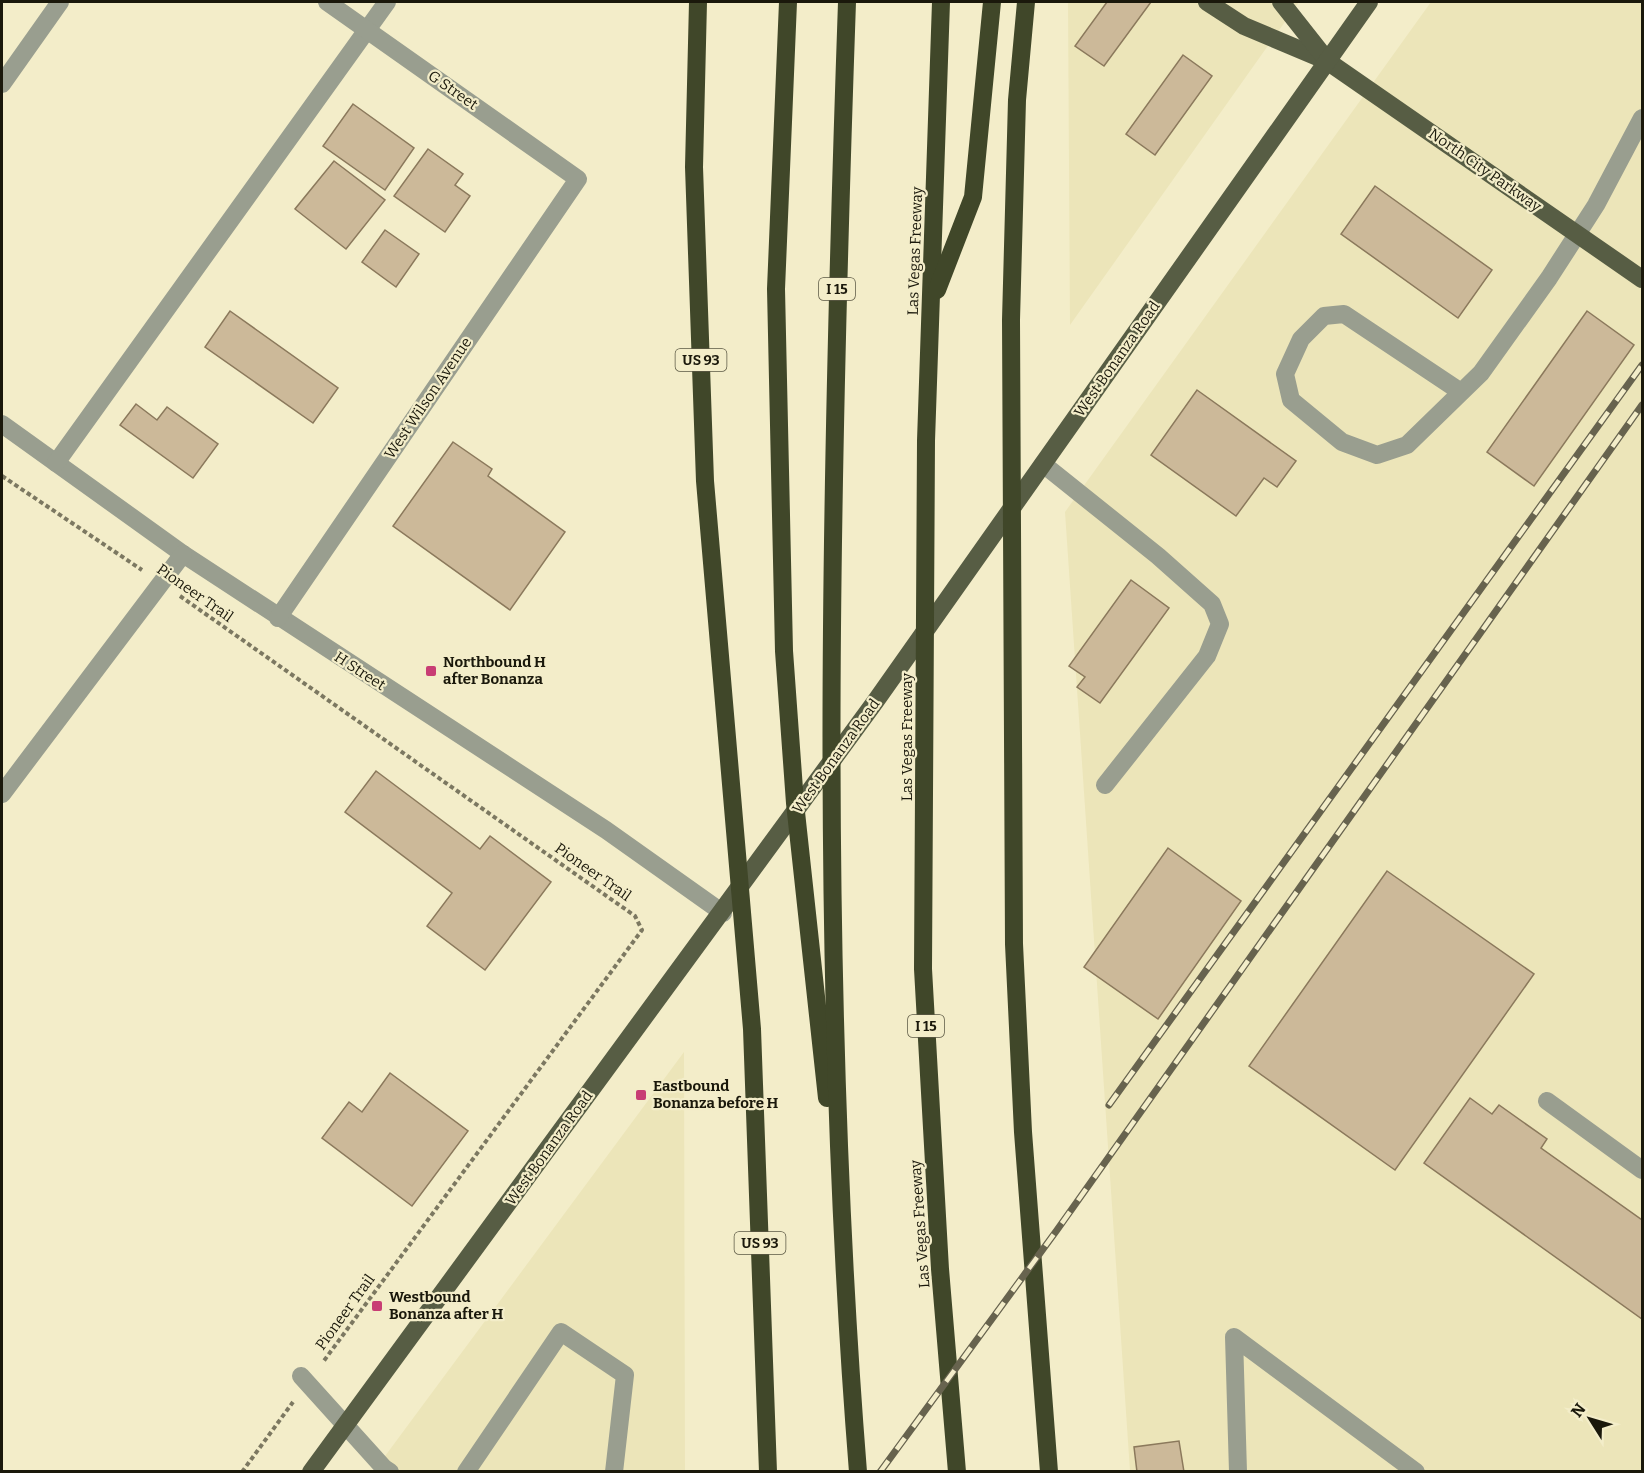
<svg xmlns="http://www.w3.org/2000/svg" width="1644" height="1473" viewBox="0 0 1644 1473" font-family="Bitter,serif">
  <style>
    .built { fill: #ece5b9 }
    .building { fill: #ccb999; stroke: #8b795c; stroke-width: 1.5 }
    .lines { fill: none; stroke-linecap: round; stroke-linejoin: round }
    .path { stroke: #7c7861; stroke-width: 4; stroke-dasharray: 4.5 3; stroke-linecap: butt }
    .minor { stroke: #999e8f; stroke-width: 18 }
    .major { stroke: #575d44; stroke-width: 18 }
    .highway { stroke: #404729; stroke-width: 18 }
    .rail-casing { stroke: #67634e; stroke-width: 7 }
    .rail { stroke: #f3edc9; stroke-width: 4.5; stroke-dasharray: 14; stroke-linecap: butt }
    .poi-dot { fill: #c83d74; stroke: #f3edc9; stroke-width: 2 }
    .labels { text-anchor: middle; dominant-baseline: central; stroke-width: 4.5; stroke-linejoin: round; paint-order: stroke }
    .shield { fill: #f3edc9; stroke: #5b5844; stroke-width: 1.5 }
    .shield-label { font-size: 14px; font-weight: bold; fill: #1a180b }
    .street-label { font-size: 15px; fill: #1a180b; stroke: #f3edc9 }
    .poi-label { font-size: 15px; font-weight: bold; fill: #1a180b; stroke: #f3edc9; text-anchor: start }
  </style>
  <rect width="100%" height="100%" fill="#f3edc9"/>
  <!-- built -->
  <g class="built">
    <path d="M1068 2H1299L1070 325Z"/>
    <path d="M1431 2H1642V1471H1130L1065 512Z"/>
    <path d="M684 1052 685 1471H374Z"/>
  </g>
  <!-- building -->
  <g class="building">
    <path d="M1107 2H1151L1104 66 1075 46Z"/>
    <path d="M1183 55 1212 76 1155 155 1126 134Z"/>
    <path d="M353 104 414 148 385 190 323 146Z"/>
    <path d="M428 149 463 174 455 185 470 196 445 232 394 196Z"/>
    <path d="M334 161 385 200 346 249 295 209Z"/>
    <path d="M1375 186 1492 270 1458 318 1341 234Z"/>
    <path d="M385 230 419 254 396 287 362 262Z"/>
    <path d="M230 311 338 388 313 423 205 347Z"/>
    <path d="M1587 311 1634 345 1534 486 1487 452Z"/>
    <path d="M1197 390 1296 461 1277 487 1264 478 1236 516 1151 455Z"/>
    <path d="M136 404 157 420 167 407 218 444 193 478 120 425Z"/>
    <path d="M453 442 492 469 488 476 565 532 510 610 393 526Z"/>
    <path d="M1131 580 1169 608 1100 703 1077 687 1085 677 1069 666Z"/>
    <path d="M376 771 480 849 490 836 551 882 485 970 427 926 452 893 345 812Z"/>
    <path d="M1168 848 1241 901 1158 1019 1084 967Z"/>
    <path d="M1387 871 1534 974 1395 1170 1249 1066Z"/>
    <path d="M390 1073 468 1131 412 1206 322 1138 349 1102 362 1112Z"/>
    <path d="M1470 1098 1492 1114 1499 1105 1547 1139 1541 1148 1642 1220V1319L1424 1163Z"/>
    <path d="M1179 1441 1184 1472H1137L1134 1447Z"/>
  </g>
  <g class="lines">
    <!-- path -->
    <g class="path">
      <path d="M2 476 142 570"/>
      <path d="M180 596 635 916 642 930 323 1362"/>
      <path d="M242 1472 293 1402"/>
    </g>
    <!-- minor -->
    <g class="minor">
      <path d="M2 84 60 2"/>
      <path d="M1461 392 1344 314 1324 316 1301 339 1285 374 1291 400 1342 442 1377 455 1407 445 1481 373 1549 278 1596 205 1642 118"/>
      <path d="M2 424 183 554 606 830 723 913"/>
      <path d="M56 463 387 2"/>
      <path d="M1043 464 1158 556 1212 604 1220 624 1207 656 1105 785"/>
      <path d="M278 618 578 179 327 2"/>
      <path d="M2 794 183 554"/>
      <path d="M1547 1101 1642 1170"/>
      <path d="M301 1376 384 1468 390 1472"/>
      <path d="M466 1472 561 1332 625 1375 614 1472"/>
      <path d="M1238 1472 1234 1337 1416 1472"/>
    </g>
    <!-- major -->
    <g class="major">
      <path d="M1207 2 1244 26 1327 61 1642 279"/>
      <path d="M1281 2 1326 59"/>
      <path d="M311 1472 875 702 1369 2"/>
    </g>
    <!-- highway -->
    <g class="highway">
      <path d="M698 2 694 167 705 481 752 1029 768 1472"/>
      <path d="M788 2 776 289 784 651 795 803 827 1098"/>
      <path d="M847 2C830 491 819 983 858 1472"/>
      <path d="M941 2 926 441 923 969 940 1269 957 1472"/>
      <path d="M1026 2 1017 100 1011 320 1014 944 1023 1132 1049 1472"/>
      <path d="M937 290 973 197 992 2"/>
    </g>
    <defs>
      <g id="rail">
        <path d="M1109 1105 1642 365"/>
        <path d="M880 1472 1057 1230 1642 405"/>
      </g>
    </defs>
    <!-- rail casing -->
    <use href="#rail" class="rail-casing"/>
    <!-- rail -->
    <use href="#rail" class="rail"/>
  </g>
  <!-- markers -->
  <g class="poi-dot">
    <rect x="425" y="665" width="12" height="12" rx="3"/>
    <rect x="635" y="1089" width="12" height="12" rx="3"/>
    <rect x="371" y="1300" width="12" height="12" rx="3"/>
  </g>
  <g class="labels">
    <!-- shield labels -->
    <g class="shield">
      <rect x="819" y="278" width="36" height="22" rx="4.5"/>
      <rect x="675.5" y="349" width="51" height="22" rx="4.5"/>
      <rect x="908" y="1015" width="36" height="22" rx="4.5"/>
      <rect x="734.5" y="1232" width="51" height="22" rx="4.5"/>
    </g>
    <g class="shield-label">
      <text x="837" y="289">I 15</text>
      <text x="701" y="360">US 93</text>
      <text x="926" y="1026">I 15</text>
      <text x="760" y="1243">US 93</text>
    </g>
    <!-- street labels -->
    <g class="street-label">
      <text transform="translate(453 90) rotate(35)">G Street</text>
      <text transform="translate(1485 170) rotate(35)">North City Parkway</text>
      <text transform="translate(915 251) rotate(-88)">Las Vegas Freeway</text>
      <text transform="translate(1117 359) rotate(-55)">West Bonanza Road</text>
      <text transform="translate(428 398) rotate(-56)">West Wilson Avenue</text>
      <text transform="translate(195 593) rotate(35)">Pioneer Trail</text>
      <text transform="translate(360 671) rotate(33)">H Street</text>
      <text transform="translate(907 737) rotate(-90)">Las Vegas Freeway</text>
      <text transform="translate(836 756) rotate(-54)">West Bonanza Road</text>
      <text transform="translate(593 872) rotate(35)">Pioneer Trail</text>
      <text transform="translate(549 1148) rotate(-54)">West Bonanza Road</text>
      <text transform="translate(920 1224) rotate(-94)">Las Vegas Freeway</text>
      <text transform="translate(345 1312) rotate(-54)">Pioneer Trail</text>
    </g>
    <!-- poi labels -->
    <g class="poi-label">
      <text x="443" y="662">Northbound H<tspan x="443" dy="17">after Bonanza</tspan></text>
      <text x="653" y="1086">Eastbound<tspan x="653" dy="17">Bonanza before H</tspan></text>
      <text x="389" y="1297">Westbound<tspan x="389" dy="17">Bonanza after H</tspan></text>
    </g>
  </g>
  <!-- border -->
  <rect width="1644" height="1473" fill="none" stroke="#1a180b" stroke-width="6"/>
  <!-- north arrow -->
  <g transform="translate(1590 1419) rotate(307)" stroke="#f3edc9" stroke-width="4.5" paint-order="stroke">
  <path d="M0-4.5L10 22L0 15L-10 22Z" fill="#1a180b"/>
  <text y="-9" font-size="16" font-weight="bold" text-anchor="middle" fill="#1a180b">N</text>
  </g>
</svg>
